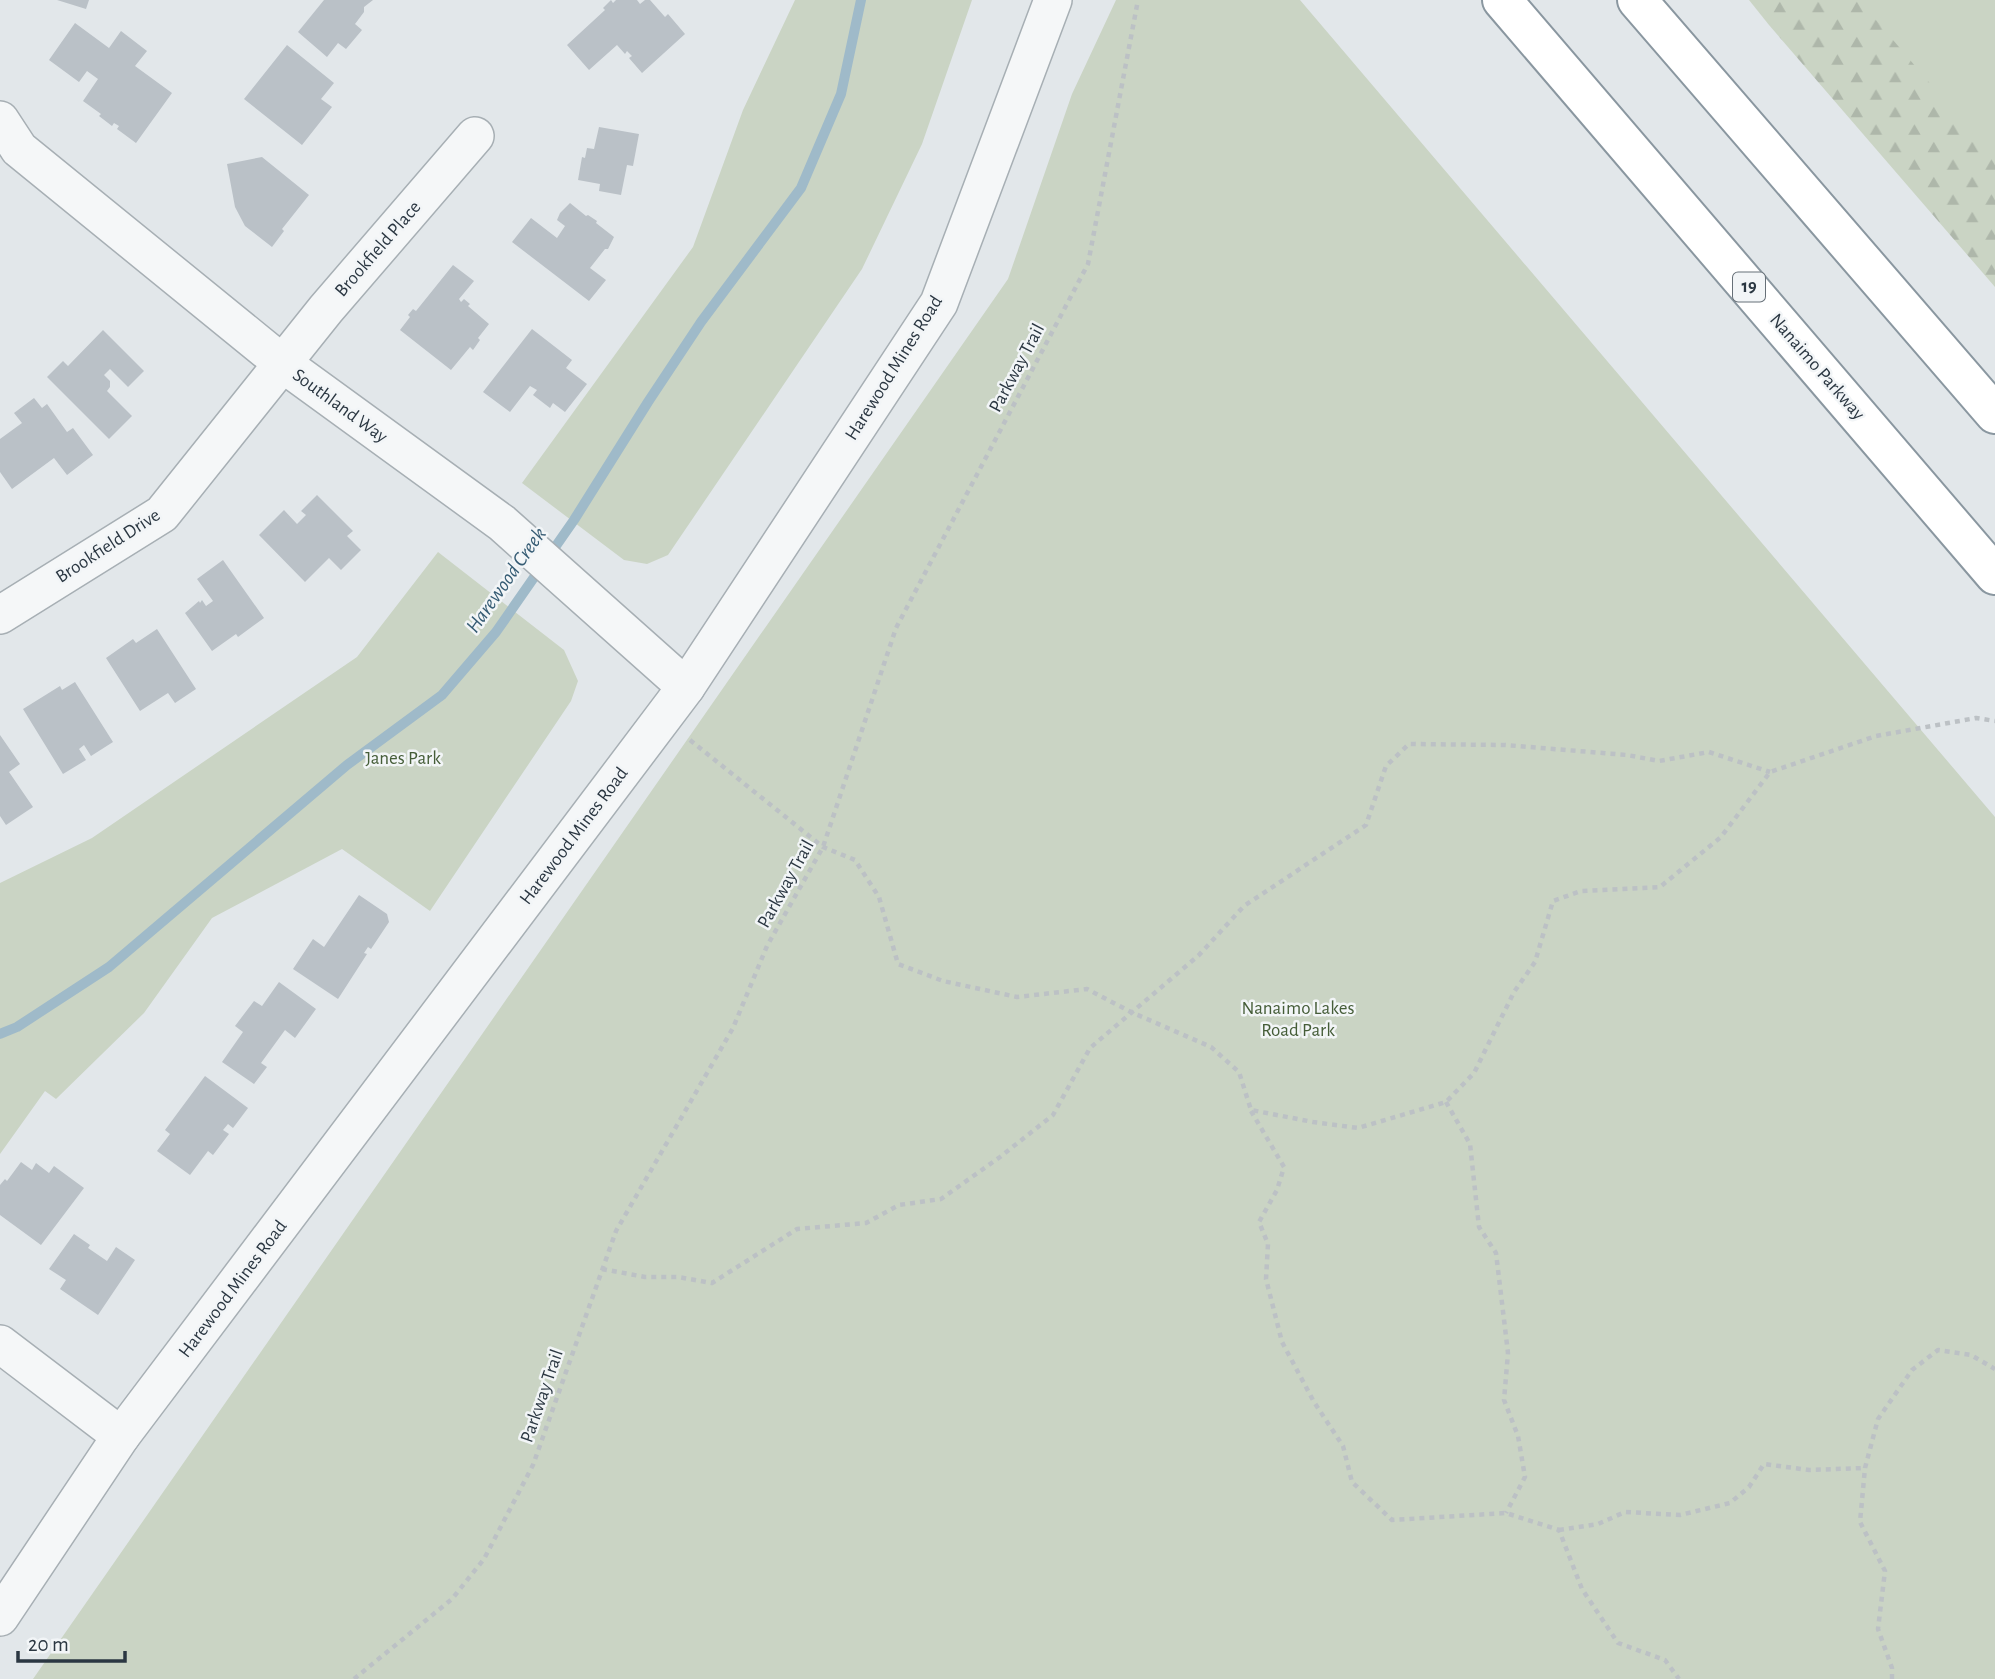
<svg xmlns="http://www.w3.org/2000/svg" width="1995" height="1679" viewBox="0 0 1995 1679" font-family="'Alegreya Sans',sans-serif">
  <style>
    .forest { fill: url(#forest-firs) }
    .park { fill: #cad4c4 }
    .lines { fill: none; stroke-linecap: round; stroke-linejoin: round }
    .stream { stroke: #9fbac9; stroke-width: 10 }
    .building { fill: #bac1c7 }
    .minor-casing { stroke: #a7afb4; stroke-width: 40 }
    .motorway-casing { stroke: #8a97a0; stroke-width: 42 }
    .path { stroke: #bcc1c5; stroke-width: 4.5; stroke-dasharray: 5 5; stroke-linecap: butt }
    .minor { stroke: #f5f7f8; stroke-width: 37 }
    .motorway { stroke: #fff; stroke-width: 38 }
    .labels { text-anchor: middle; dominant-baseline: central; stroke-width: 5; stroke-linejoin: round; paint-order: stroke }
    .shield { fill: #f2f5f7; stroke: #677078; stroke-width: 2 }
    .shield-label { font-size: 18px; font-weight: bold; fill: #2b3742 }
    .street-label { font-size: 19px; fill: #2b3742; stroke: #f2f5f7 }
    .park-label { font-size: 19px; fill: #455d38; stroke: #f2f5f7 }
    .water-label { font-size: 21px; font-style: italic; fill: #365c74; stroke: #f2f5f7 }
  </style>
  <defs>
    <pattern id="forest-firs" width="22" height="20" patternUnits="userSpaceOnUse" patternTransform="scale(1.75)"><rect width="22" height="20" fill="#cad4c4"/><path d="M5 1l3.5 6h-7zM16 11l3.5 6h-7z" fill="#aeb7aa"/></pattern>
  </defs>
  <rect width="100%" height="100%" fill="#e2e7ea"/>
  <!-- forest -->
  <path class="forest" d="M1749 0H1995V287L1769 25Z"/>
  <!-- park -->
  <g class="park">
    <path d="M795 0H972L922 144 862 269 668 555 647 564 624 560 522 483 693 247 743 110Z"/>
    <path d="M1116 0H1300L1995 817V1679H33L1008 279 1072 94Z"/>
    <path d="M1859 0H1995V160Z"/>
    <path d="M438 552 564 650 578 681 571 701 430 911 342 849 212 918 144 1013 56 1099 45 1091 0 1154V883L92 838 357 657Z"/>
  </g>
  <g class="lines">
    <!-- stream -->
    <path class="stream" d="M0 1034 17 1027 109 967 347 765 442 695 496 632 574 520 648 402 701 322 801 188 841 94 861 0"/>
  </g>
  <!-- building -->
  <g class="building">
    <path d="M57 0H89L86 9Z"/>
    <path d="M324 0H373L364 7V12L355 24 362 30 346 49 338 43 327 57 298 32Z"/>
    <path d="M611 0 613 3 616 0H637L640 4 645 0H650L665 17 668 14 685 34 642 73 629 58 632 56 627 51 625 54 617 45 589 70 567 45 605 10 603 8Z"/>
    <path d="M75 23 109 48 121 31 147 51 135 66 172 93 136 143 117 129 119 126 114 123 112 126 99 116 101 114 83 101 98 79 87 71 79 82 49 60Z"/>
    <path d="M287 45 334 83 321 99 332 107 302 145 244 99Z"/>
    <path d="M599 127 639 134 633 166 627 165 621 195 599 191 600 184 578 180 582 157 585 158 587 148 594 149Z"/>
    <path d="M262 157 309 195 282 229 284 231 272 247 245 226 235 207 227 164Z"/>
    <path d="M570 203 586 216 588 215 597 221 596 223 614 237 608 249H605L590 268 606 280 589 301 512 242 531 218 557 238 565 226 557 220 560 213Z"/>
    <path d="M453 265 474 281 459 299 461 302 464 299 470 304 468 306 489 324 478 338 480 340 473 350 470 347 451 370 400 330 410 317 408 315 413 309 416 311Z"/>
    <path d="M532 329 572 360 566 368 587 384 565 412 553 403 550 408 533 395 537 390 530 386 510 412 483 392Z"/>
    <path d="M103 330 144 371 128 387 110 369 104 375 110 381V387L107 391 132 416 109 439 47 377 63 361 68 366Z"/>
    <path d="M34 398 42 408 47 404 67 432 73 428 93 455 67 475 54 458 12 489 0 472V439L22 423 14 413Z"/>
    <path d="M317 495 353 531 347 536 361 550 341 570 329 558 305 582 259 535 284 510 297 524 306 515 301 511Z"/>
    <path d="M223 560 264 618 238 637 236 634 212 651 185 613 199 601 200 603 202 600 206 606 213 601 197 579Z"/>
    <path d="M157 629 196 689 175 703 168 693 140 711 106 658 133 639 136 643Z"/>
    <path d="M75 682 113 742 91 756 84 745 79 749 86 760 63 774 23 709 60 686 62 690Z"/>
    <path d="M0 735 20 764 9 772 33 807 6 825 0 816Z"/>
    <path d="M359 895 387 914 389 922 371 949 368 947 364 953 367 954 338 999 293 969 313 939 324 947Z"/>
    <path d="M279 982 316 1009 295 1038 285 1030 261 1063 267 1067 254 1084 222 1062 243 1032 235 1026 254 1001 262 1006Z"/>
    <path d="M205 1076 248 1108 233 1128 228 1124 223 1130 229 1134 213 1155 208 1151 190 1175 157 1151 170 1134 165 1130Z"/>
    <path d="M21 1162 32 1170 36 1163 49 1173 54 1166 84 1188 41 1245 0 1215V1185L5 1179 7 1181Z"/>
    <path d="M74 1234 90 1245 88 1248 107 1261 116 1247 135 1260 98 1315 60 1289 66 1280 49 1269Z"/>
  </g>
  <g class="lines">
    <defs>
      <g id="minor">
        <path d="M0 120 19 149 282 363 502 523 686 687"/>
        <path d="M0 615 162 514 326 309 475 136"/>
        <path d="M0 1344 121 1436"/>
        <path d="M0 1617 121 1436 686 687 939 303 1053 0"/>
      </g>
      <g id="motorway">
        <path d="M1502 0 1995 575"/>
        <path d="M1637 0 1995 414"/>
      </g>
    </defs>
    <!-- minor casing -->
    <use href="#minor" class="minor-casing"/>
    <!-- motorway casing -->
    <use href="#motorway" class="motorway-casing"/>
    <!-- path -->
    <g class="path">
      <path d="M690 740 823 847 855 860 879 897 898 964 943 981 1017 997 1087 989 1131 1012 1211 1047 1239 1072 1251 1110 1313 1122 1358 1128 1446 1102 1474 1073 1514 992 1535 962 1553 901 1581 891 1660 887 1721 837 1770 772 1876 736 1976 718 1995 721"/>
      <path d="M1446 1102 1470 1144 1479 1227 1496 1253 1508 1353 1504 1400 1518 1436 1525 1477 1506 1513"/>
      <path d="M1251 1111 1284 1167 1277 1190 1259 1222 1268 1244 1266 1279 1282 1342 1314 1402 1343 1446 1352 1482 1392 1520 1506 1513 1559 1530 1582 1589 1618 1643 1665 1660 1679 1679"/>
      <path d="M602 1269 645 1277H678L712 1283 797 1229 866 1223 899 1205 941 1199 1000 1157 1053 1115 1090 1048 1199 955 1244 906 1366 825 1386 766 1409 744 1505 745 1627 755 1659 761 1709 752 1770 772"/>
      <path d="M1559 1530 1598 1524 1625 1512 1680 1515 1730 1503 1749 1487 1764 1464 1809 1470 1865 1468"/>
      <path d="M354 1679 452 1599 484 1559 533 1465 616 1231 733 1028 767 946 823 847 896 628 1088 264 1138 0"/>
      <path d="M1892 1679V1668L1878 1629 1885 1571 1860 1522 1865 1468 1878 1419 1912 1370 1938 1350 1971 1355 1995 1369"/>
    </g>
    <!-- minor -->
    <use href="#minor" class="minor"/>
    <!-- motorway -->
    <use href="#motorway" class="motorway"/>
  </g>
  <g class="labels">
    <!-- shield labels -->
    <rect class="shield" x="1733" y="272.5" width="32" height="29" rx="5"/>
    <g class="shield-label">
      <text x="1749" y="287">19</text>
    </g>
    <!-- street labels -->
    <g class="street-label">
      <text transform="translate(378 249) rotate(-49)">Brookfield Place</text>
      <text transform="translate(1817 367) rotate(49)">Nanaimo Parkway</text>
      <text transform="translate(894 368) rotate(-58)">Harewood Mines Road</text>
      <text transform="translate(1017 368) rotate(-62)">Parkway Trail</text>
      <text transform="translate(340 406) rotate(36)">Southland Way</text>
      <text transform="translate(108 546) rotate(-33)">Brookfield Drive</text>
      <text transform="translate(574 836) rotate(-53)">Harewood Mines Road</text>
      <text transform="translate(786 884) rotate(-61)">Parkway Trail</text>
      <text transform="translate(233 1289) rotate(-53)">Harewood Mines Road</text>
      <text transform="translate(542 1396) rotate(-71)">Parkway Trail</text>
    </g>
    <!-- park labels -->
    <g class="park-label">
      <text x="403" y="758">Janes Park</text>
      <text x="1298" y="1008">Nanaimo Lakes<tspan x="1298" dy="22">Road Park</tspan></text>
    </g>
    <!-- water labels -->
    <g class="water-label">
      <text transform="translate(506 580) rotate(-55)">Harewood Creek</text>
    </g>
  </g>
  <!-- scale -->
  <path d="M18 1651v10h107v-10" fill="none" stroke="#2b3742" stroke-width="3.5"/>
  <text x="28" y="1651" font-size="21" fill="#2b3742" stroke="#f2f5f7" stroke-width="5" paint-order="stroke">20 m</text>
</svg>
